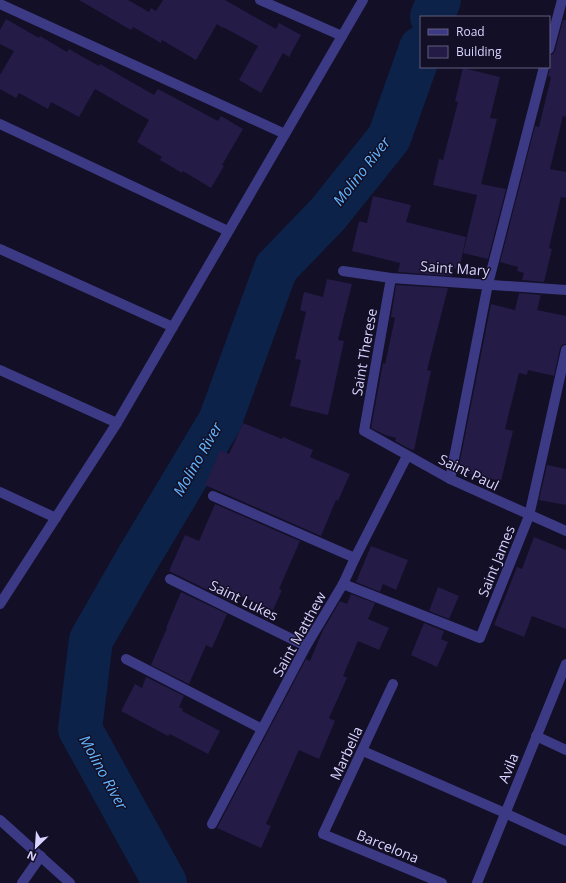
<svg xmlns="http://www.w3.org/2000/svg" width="566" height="883" viewBox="0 0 566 883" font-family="'Open Sans',sans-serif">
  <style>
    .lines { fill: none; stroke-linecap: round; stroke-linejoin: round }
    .river { stroke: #0c2248; stroke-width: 44 }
    .building { fill: #241b47 }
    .street { stroke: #3d3a85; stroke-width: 10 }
    .labels { text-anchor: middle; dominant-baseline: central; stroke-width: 3; stroke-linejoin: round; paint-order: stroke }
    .street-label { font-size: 14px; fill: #d9d4ff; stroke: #130f26 }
    .water-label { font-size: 15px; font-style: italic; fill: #62b6ff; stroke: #130f26 }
  </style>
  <rect width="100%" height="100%" fill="#130f26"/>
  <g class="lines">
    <!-- river -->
    <g class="river">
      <path d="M432 17 439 0"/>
      <path d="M165 883 80 729 91 640 138 558 220 421 276 268 328 214 389 138 421 48"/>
    </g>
  </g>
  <!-- building -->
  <g class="building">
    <path d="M79 0H128L149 12 151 8 156 11 163 0H225L276 29 279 23 301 35 289 57 283 53 261 93 239 80 258 46 223 27V28L217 24 196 60 162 40 161 43 133 27 131 30Z"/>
    <path d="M6 19 39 38 40 36 67 52 69 49 99 66 100 64 154 95 158 89 218 121 221 116 243 129 222 165 224 166 211 188 183 171 182 173 160 160 162 157 137 142 149 120 95 89 79 117 51 102 48 109 19 93 16 98 0 89V75L14 51 0 44V30Z"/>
    <path d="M563 20H566V117L563 116 550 169 566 172V198L561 197 549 248 552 249 544 282 522 280 524 273 517 271 518 267 500 262 535 126 539 127 551 77 548 76 550 68 549 63 550 55 553 54 555 51Z"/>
    <path d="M463 68 500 77 490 118 497 119 481 184 506 189 488 259 463 253 477 195 433 185 439 159 443 160 458 102 455 101Z"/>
    <path d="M373 196 411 205 406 222 466 237 459 270 453 268 451 276 398 272 400 263 352 251 359 221 367 223Z"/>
    <path d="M327 279 352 284 338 340 344 341 328 415 290 406 301 360 295 359 306 312 300 310 304 292 323 297Z"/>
    <path d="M396 285 448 288 427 370 431 371 414 450 410 449 395 441 396 438 385 435 371 428 383 363 385 364 395 318 391 317Z"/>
    <path d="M519 293 541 295 537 310 566 316V344L562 345 560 348 554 376 528 370 527 375 519 373 505 429 513 431 501 481 458 471 491 304 515 310Z"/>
    <path d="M243 423 282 439 283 437 313 450 310 457 350 474 338 501 336 500 321 536 205 485 220 450 229 454Z"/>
    <path d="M547 465 566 469V505L539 500Z"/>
    <path d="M215 504 300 541 279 589 282 590 273 610 236 594 232 602 169 571 185 535 199 541Z"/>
    <path d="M534 537 566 550V629L532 616 524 637 494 625 517 567 522 569Z"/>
    <path d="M371 546 408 560 396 590 383 584 380 592 356 582Z"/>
    <path d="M438 587 459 596 449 619 429 611Z"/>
    <path d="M181 592 227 614 212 648 206 645 189 684 151 665 167 628H166Z"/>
    <path d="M351 594 375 603 368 619 389 628 379 650 358 641 343 676 347 678 329 718 335 721 319 759 299 750 266 824 271 826 261 848 217 828 306 659 310 661 323 630 340 601 347 604Z"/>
    <path d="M424 623 444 631 441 639 448 642 437 667 411 655Z"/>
    <path d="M146 677 184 696 179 707 183 709 182 711 220 731 208 754 170 734 168 736 121 711 135 684 142 688Z"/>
  </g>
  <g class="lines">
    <!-- street -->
    <g class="street">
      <path d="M260 0 342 36"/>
      <path d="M0 4 285 134"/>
      <path d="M549 49 562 0"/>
      <path d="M0 124 228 231"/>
      <path d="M0 249 173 327"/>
      <path d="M343 271 391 278 566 290"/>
      <path d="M391 278 364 431 450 479 566 531"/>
      <path d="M0 370 117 423"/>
      <path d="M450 479 488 284 544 67"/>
      <path d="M0 492 56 518"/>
      <path d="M213 496 355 558"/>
      <path d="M170 579 306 646"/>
      <path d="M343 584 480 638 529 516 566 350"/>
      <path d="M0 604 117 423 363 0"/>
      <path d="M126 659 262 729"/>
      <path d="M393 684 323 834 442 883"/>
      <path d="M536 736 566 750"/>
      <path d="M363 751 505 813 566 841"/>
      <path d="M0 820 70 883"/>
      <path d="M212 824 306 646 343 584 355 558 407 456"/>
      <path d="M22 883 41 856"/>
      <path d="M477 883 566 664"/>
    </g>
  </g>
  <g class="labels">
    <!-- street labels -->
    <g class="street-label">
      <text transform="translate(455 268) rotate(4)">Saint Mary</text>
      <text transform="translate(364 352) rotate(-80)">Saint Therese</text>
      <text transform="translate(469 472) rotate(26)">Saint Paul</text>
      <text transform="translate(496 561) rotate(-68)">Saint James</text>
      <text transform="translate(244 600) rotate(26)">Saint Lukes</text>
      <text transform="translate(299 634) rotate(-61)">Saint Matthew</text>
      <text transform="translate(346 753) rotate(-65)">Marbella</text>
      <text transform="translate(508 768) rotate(-68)">Avila</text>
      <text transform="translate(388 846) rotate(22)">Barcelona</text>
    </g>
    <!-- water labels -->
    <g class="water-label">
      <text transform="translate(361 171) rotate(-52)">Molino River</text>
      <text transform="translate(197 459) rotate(-60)">Molino River</text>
      <text transform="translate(104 772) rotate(61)">Molino River</text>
    </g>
  </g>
  <!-- legend -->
  <rect x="420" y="16" width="130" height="52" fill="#130f26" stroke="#625e7d"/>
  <rect x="428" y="29" width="20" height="6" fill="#3d3a85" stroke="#625e7d"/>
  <text x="456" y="36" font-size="12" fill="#d9d4ff">Road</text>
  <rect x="428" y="46" width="20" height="12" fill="#241b47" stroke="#625e7d"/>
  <text x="456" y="56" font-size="12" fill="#d9d4ff">Building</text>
  <!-- north arrow -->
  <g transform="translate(36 847) rotate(205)" stroke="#130f26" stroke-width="3" paint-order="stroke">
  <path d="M0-3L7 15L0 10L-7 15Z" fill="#d9d4ff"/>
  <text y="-6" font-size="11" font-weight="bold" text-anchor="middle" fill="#d9d4ff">N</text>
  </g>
</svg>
